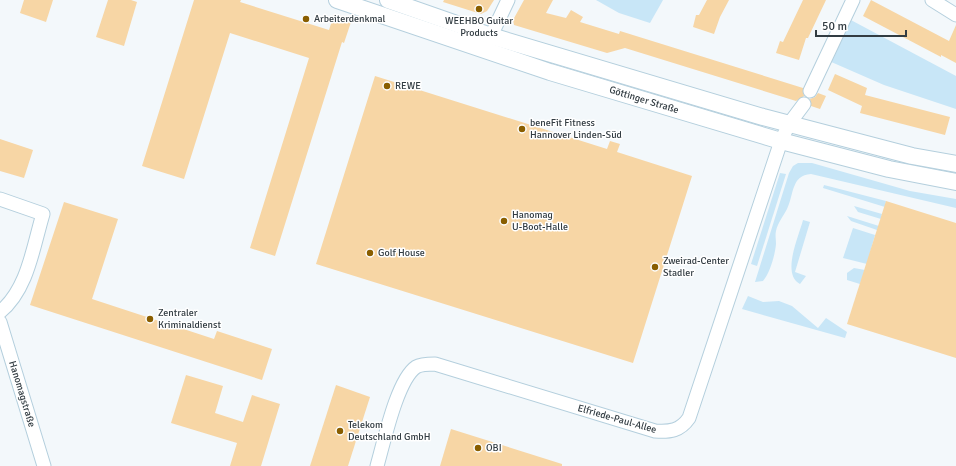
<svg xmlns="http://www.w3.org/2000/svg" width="956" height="466" viewBox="0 0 956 466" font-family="Signika,sans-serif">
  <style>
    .green { fill: #c8e6f7 }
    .building { fill: #f7d6a5 }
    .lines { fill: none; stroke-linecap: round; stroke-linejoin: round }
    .minor-casing { stroke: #b4cfdd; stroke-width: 15 }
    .major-casing { stroke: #b4cfdd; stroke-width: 18 }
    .minor { stroke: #fff; stroke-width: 13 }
    .major { stroke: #fff; stroke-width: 16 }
    .poi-dot { fill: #895e00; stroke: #fff; stroke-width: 1.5 }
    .labels { text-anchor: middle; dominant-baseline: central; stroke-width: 3; stroke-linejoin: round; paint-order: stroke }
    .poi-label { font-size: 10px; fill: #323c42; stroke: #fff; text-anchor: start }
    .street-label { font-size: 10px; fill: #323c42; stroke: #fff }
  </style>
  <rect width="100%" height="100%" fill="#f3f8fb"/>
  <!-- green -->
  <g class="green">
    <path d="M596 0H663L650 23 619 13Z"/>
    <path d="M849 19 956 76V109L884 85 829 61Z"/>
    <path d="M798 163H812L910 191 956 199V208L811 174C791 175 794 195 787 209 783 217 778 222 776 231 775 235 776 239 776 244 775 255 770 273 763 281L755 282 789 173 793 166Z"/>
    <path d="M780 173 786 174 757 266 751 264Z"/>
    <path d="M824 185 886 201 885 207 823 188Z"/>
    <path d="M854 206 882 214 881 219 858 212Z"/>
    <path d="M847 216 879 226 877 230 851 221Z"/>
    <path d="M803 220 810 222 795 272 806 276 800 284C781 274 799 236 803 220Z"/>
    <path d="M853 228 875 235 867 264 843 258Z"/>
    <path d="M854 268 865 270 860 284 847 280V273Z"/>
    <path d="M748 296 763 302 779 301 792 306 818 328 826 318 847 332 845 338 742 309Z"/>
  </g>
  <!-- building -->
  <g class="building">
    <path d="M24 0H53L46 22 20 13Z"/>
    <path d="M108 0H131L137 2 124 46 96 37Z"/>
    <path d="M194 0H241L240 2 329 30 334 14 352 19 344 43 342 42 275 256 250 248 309 58 230 33 184 179 142 166Z"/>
    <path d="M444 0H494L487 11 481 14 443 2Z"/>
    <path d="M524 0H553L546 13 566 18 571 10 583 17 580 22 619 34 620 31 803 88 804 96 796 101 625 48 607 53 514 25 513 20Z"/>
    <path d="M707 0H729L720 17 714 34 693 27 696 15H699Z"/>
    <path d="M803 0H826L808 38H806L799 60 776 53 780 41 783 42Z"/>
    <path d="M871 0 949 41 956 25V63L941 55V57L863 16Z"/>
    <path d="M835 74 867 88 865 95 950 117 945 135 860 113 862 106 828 90Z"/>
    <path d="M375 76 607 149 610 141 620 144 617 152 692 176 633 363 316 264Z"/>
    <path d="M818 93 826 96 820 109 811 106 810 99 815 97Z"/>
    <path d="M0 139 33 150 24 178 0 171Z"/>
    <path d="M886 201 956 223V358L847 324Z"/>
    <path d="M64 202 118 219 92 299 214 339 217 331 272 349 262 380 30 305Z"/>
    <path d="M186 375 223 386 215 413 243 422 252 395 280 404 261 466H230L237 443 171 423Z"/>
    <path d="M336 385 370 397 348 466H310Z"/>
    <path d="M451 429 562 464V466H440Z"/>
  </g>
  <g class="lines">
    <defs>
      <g id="minor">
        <path d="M932 0 956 15"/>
        <path d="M491 36 508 0"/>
        <path d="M810 91 853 0"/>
        <path d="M0 199 43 214C33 247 28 289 0 312"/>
        <path d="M0 322 44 466"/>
        <path d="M377 466C384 442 397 380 416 367 421 364 429 364 435 364L655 431C670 432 680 431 689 418L781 141 789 124 804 104"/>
      </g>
      <g id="major">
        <path d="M337 0 550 72 781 141 889 169 956 182"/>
        <path d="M388 0 491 36 763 117 912 156 956 164"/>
      </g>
    </defs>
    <!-- minor casing -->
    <use href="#minor" class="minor-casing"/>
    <!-- major casing -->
    <use href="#major" class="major-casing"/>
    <!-- minor -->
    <use href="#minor" class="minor"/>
    <!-- major -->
    <use href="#major" class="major"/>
  </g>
  <!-- markers -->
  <g class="poi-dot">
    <circle cx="479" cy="9" r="4"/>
    <circle cx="306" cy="19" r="4"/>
    <circle cx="387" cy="86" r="4"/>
    <circle cx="522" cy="129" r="4"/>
    <circle cx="504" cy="221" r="4"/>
    <circle cx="370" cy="253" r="4"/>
    <circle cx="655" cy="267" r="4"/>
    <circle cx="150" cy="319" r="4"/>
    <circle cx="340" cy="431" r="4"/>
    <circle cx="478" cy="448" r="4"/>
  </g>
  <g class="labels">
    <!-- poi labels -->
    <g class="poi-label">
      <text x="314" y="19">Arbeiterdenkmal</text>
      <text x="479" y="21" text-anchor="middle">WEEHBO Guitar<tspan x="479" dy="12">Products</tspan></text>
      <text x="395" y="86">REWE</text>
      <text x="530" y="123">beneFit Fitness<tspan x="530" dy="12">Hannover Linden-Süd</tspan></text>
      <text x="512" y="215">Hanomag<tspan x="512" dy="12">U-Boot-Halle</tspan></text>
      <text x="378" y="253">Golf House</text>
      <text x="663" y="261">Zweirad-Center<tspan x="663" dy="12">Stadler</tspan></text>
      <text x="158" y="313">Zentraler<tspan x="158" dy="12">Kriminaldienst</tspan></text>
      <text x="348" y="425">Telekom<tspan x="348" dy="12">Deutschland GmbH</tspan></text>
      <text x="486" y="448">OBI</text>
    </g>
    <!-- street labels -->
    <g class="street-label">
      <text transform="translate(644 100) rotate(17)">Göttinger Straße</text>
      <text transform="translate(22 394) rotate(73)">Hanomagstraße</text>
      <text transform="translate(617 419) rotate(16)">Elfriede-Paul-Allee</text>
    </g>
  </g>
  <!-- scale -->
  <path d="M816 30v6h90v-6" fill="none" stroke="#323c42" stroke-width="2"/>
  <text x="822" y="30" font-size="12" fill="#323c42" stroke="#ffffff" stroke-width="3" paint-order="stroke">50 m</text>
</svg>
